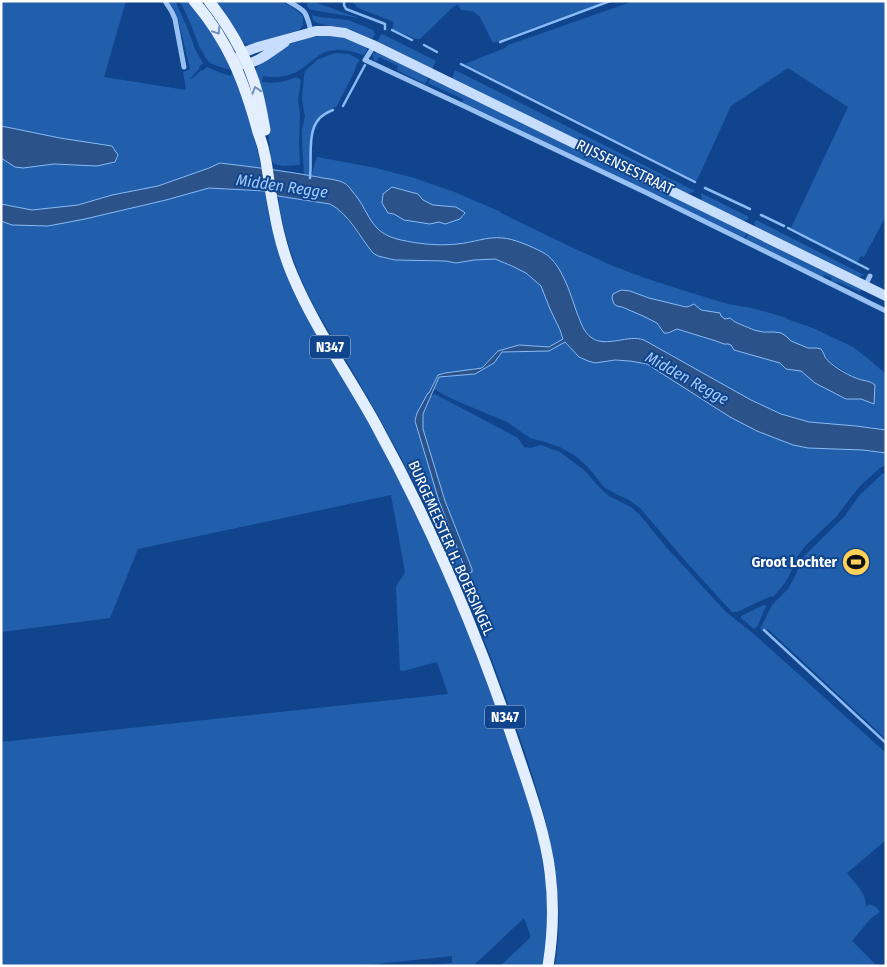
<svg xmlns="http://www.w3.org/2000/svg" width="887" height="967" viewBox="0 0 887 967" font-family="'Fira Sans Condensed',sans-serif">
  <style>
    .green { fill: #215fad; fill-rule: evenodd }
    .water { fill: #2b5389; stroke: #89bbf6 }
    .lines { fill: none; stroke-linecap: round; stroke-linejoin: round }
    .stream { stroke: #89bbf6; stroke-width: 2.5 }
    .minor { stroke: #98c0f3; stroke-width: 5 }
    .secondary { stroke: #c7ddfd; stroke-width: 10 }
    .primary { stroke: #e3eeff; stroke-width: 11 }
    .oneway { stroke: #6f91c1 }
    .labels { text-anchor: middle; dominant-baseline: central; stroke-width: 4; stroke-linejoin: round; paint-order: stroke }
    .shield { fill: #10458e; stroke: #b7c7dd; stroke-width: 1 }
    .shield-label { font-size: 14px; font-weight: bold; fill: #fff }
    .street-label { font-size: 15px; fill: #fff; stroke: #10458e }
    .poi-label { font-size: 15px; font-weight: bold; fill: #fff; stroke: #10458e; text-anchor: end }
    .water-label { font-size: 16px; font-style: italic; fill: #a3cafa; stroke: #10458e }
  </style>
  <rect width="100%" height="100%" fill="#10458e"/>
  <!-- green -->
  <g class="green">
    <path d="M1 1H126L104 77 186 90 183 72 190 69 178 19 175 11 168 1H175L176 3 187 27 195 49 203 63 199 67 200 68 190 79H192L201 70 202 71 207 67 221 73 231 76 232 70 217 66 210 63 206 58 199 46 192 27 180 1H191L206 19 217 38 239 81 249 110 261 168 220 163 209 168 158 186 112 195 78 205 57 208 32 210 1 204V158L15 167 23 168 54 164 97 166 115 162 118 155 112 146 60 138 1 126Z"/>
    <path d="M212 1H281L292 7 303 16V25L299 30C287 34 263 46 251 45 247 45 244 43 240 41Z"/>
    <path d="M308 1H311L359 18 313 10 309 9 307 6Z"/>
    <path d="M352 1H606L493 43 480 17 473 11 461 10 458 5 454 6 420 39H416L392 29 394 22 361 9 357 7Z"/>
    <path d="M634 1H886V216L864 257 861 256 857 262 791 228 848 107 788 68 731 106 698 178 696 181 465 64 505 48 508 45Z"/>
    <path d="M312 15 319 17 348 20 373 30 375 34 372 39C362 35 352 29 341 27 332 25 322 27 313 20Z"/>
    <path d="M382 34 436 61 432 69 377 42 380 36Z"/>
    <path d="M330 35 347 39 367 47V51L364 55H363C354 52 345 49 336 50 319 51 314 61 301 69 290 77 277 78 263 76L262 82C275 84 285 82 296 77L301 80 298 100 300 114 299 145 300 165 283 166 274 164 271 159 268 130 255 72 257 67 262 62 292 43 311 37Z"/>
    <path d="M377 52 429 77 425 84 397 70 398 66 379 57 377 61 374 60 373 55V54Z"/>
    <path d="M336 53 349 54 360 60 357 63 355 70 337 106 322 114 314 123 311 135 309 175H304L302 140V129L305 116 302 99 304 75 305 71 317 60 329 55Z"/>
    <path d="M455 70 695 191 690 193 686 194 453 80 452 78Z"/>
    <path d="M431 78 747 233 744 238 462 102 463 99 428 83Z"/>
    <path d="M317 157 376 168 414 178 452 191 501 212V213L571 247 613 266 645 278 685 291 728 304 752 308 787 318V319L813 328 853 347 865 356 886 374V430L856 426 809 422 781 414 751 400 644 340 638 338H633L603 342 591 337 581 326 578 315 565 281 555 262 544 253 504 238H493L459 244 447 245 419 243 399 240 388 236 379 231 367 216 355 194 346 183 311 176ZM392 187 433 205 456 207 464 212V216L460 219 445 224 439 222 430 224 404 220 394 214 388 213C382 200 379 196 392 187ZM630 291 649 298 686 307 694 304 701 310 725 319C731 318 747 327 755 330 764 333 773 330 782 334 786 336 788 339 791 341 795 344 802 346 806 347 811 349 816 347 821 349L825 356 830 362 857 379 873 404 861 399H846L815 383 801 371 786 369 780 363 728 344H724L716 341 677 329 669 333H663L657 323 643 316 614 304 612 298Z"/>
    <path d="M209 188 265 191 269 217 274 235 357 401 406 492 452 591 479 659 515 758 538 835 546 884 548 923 544 966H500L530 938V934L524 918 473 966H423L452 963V956L357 966H1V742L448 694 437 662 403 671 400 670 396 588C397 582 403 578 405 572L391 495 138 549 110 618 1 632V221L12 225 85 219 166 200Z"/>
    <path d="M701 193 749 217 747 220 743 221 702 202Z"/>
    <path d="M278 196 330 204 340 210 366 244 378 256 395 260 446 261 456 263 474 260 495 259 526 273 541 286 563 339 549 347 519 345 498 351 482 368 445 373 438 375 415 421 439 501 466 573 472 569 445 501 423 429V414L431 396 435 394 518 438 524 447 530 448 541 445 560 452 584 470 601 489 609 496 631 507 640 515 667 548 726 612 755 635 886 753V840L847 873C855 883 867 894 866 907L869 904 876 907 880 912 871 918 852 941 877 966H555C569 880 541 798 513 718 499 680 486 642 470 605 466 598 461 591 458 583 449 563 442 542 433 521 421 495 407 469 393 443 378 415 362 388 346 360 335 342 324 324 314 306 296 272 283 234 278 196Z"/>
    <path d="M756 220 864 275 858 277 854 276 756 229 754 223Z"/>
    <path d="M748 234 862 289 860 292 838 282 836 283 831 281 832 278 825 275 822 277 746 239Z"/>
    <path d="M565 342 579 357 588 361H630L647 364 730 417 757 431 793 445 808 448 863 450 886 453V465L880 468 861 485 851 497 836 517 806 545 797 557 789 576 784 584 774 596 769 597 737 612H732L688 564 640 508 629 500 616 494 604 487 587 466 574 455 560 447 545 442 530 438 507 422 450 398 434 389 439 377 475 374 494 363 502 352 549 351Z"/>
    <path d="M886 473V739L768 629 762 631 760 629 772 605 788 589 792 582 805 555 844 517 859 496 882 474Z"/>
    <path d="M764 605 766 606 757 627 754 629 741 618V616Z"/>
  </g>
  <!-- water -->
  <g class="water">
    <path d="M1 126 60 138 112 146 118 155 115 162 97 166 54 164 23 168 15 167 1 158Z"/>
    <path d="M220 163C253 167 286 171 318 177 326 179 337 179 344 183 347 184 350 188 352 191 371 212 368 233 401 240 419 244 439 246 457 244 472 243 488 236 502 238 512 238 533 247 542 252 561 261 570 293 577 313 581 322 583 332 592 338 607 348 628 334 644 340L751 400 781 414 809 422 856 426 886 430V453L863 450 808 448 793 445 757 431 730 417 647 364 630 361 615 360 595 363 588 361 579 357 565 342 549 351 502 352 494 363 475 374 439 377 423 414V429L445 501 472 569V572L467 574 439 501 415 421 417 413 428 393H429L438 375 445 373 482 368 498 351 519 345 549 347 563 339 560 330 550 309 541 286 526 273 512 266 495 259 474 260 456 263 446 261 395 260 378 256 373 253C359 236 349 214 330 204L278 196 265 191 209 188 166 200 85 219 48 226 12 225 1 221V204L32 210 78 205 112 195 158 186 209 168Z"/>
    <path d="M392 187 418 194 423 200 433 205 456 207 464 212 465 213 460 219 445 224 439 222 430 224 404 220 394 214 388 213 382 203 383 194Z"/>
    <path d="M621 290 630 291 649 298 686 307 690 306 694 304 701 310 720 313 721 316 725 319 730 318 735 322 754 330 763 332H774L781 333 786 336 791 341 808 348H817L821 349C823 352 824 354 825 357 829 364 847 375 856 378 862 381 869 380 875 385L874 404 861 399H846L815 383 801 371 786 369 780 363 734 350 731 345 728 344H724L716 341 677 329 668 333H664L657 323 643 316 622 307 617 306 614 304 612 298 613 294Z"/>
  </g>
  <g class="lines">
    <!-- stream -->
    <g class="stream">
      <path d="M344 1V5L346 9 385 24V29"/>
      <path d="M392 30 412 40"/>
      <path d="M500 42 610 1"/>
      <path d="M424 45 437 52"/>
      <path d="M461 64 695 182"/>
      <path d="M343 106 365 65"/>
      <path d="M310 178C312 161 307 131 319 119 323 114 328 112 333 110"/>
      <path d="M705 188 750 209"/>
      <path d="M761 215 784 226"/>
      <path d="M788 228 868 269"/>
      <path d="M764 630 886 743"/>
    </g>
    <!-- minor -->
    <g class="minor">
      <path d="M165 1 172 12 175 19 184 67"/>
      <path d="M288 1C306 11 306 11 311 31"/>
      <path d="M373 45 372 49 365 60 466 107 647 193 886 311"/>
      <path d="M865 286 870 276"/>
    </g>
    <!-- secondary -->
    <g class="secondary">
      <path d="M238 58 242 53 258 47 316 31H330L345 33 373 45 886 296"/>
      <path d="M241 64C256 65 273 50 285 42"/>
    </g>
    <!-- primary -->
    <g class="primary">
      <path d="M194 1C229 42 244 81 258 132 260 138 263 145 264 152 267 163 268 176 270 188 275 217 280 246 292 274 314 327 348 374 376 425 432 527 478 635 515 746 528 785 545 831 550 872 554 903 553 935 548 966"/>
      <path d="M209 1C231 29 249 60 258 95 261 107 263 119 265 130"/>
    </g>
  </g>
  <!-- one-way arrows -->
  <defs><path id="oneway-chevron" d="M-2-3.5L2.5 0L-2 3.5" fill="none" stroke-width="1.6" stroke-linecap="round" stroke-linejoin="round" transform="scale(1.25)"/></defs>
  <g class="oneway">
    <use href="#oneway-chevron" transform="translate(217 31) rotate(57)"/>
    <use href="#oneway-chevron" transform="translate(256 90) rotate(-107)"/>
  </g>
  <!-- icons -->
  <defs>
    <symbol id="stadium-disc" viewBox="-11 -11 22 22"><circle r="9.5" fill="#ffd159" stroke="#10458e"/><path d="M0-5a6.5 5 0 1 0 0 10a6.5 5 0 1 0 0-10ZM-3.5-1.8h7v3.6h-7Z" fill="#111"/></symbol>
  </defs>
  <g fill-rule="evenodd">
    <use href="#stadium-disc" x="840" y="546" width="32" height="32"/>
  </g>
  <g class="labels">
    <!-- shield labels -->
    <g class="shield">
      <rect x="310" y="335.5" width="40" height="23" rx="4"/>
      <rect x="485" y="705.5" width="40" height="23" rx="4"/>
    </g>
    <g class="shield-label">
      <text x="330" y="347">N347</text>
      <text x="505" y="717">N347</text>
    </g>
    <!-- street labels -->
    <g class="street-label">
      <text transform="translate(625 167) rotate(26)">RIJSSENSESTRAAT</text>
      <text transform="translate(451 548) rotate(66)">BURGEMEESTER H. BOERSINGEL</text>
    </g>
    <!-- poi labels -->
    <g class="poi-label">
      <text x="837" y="562">Groot Lochter</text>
    </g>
    <!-- water labels -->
    <g class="water-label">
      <text transform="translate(282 186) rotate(8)">Midden Regge</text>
      <text transform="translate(687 378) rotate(29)">Midden Regge</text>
    </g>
  </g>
  <!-- border -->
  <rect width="887" height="967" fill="none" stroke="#ffffff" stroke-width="5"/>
</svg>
